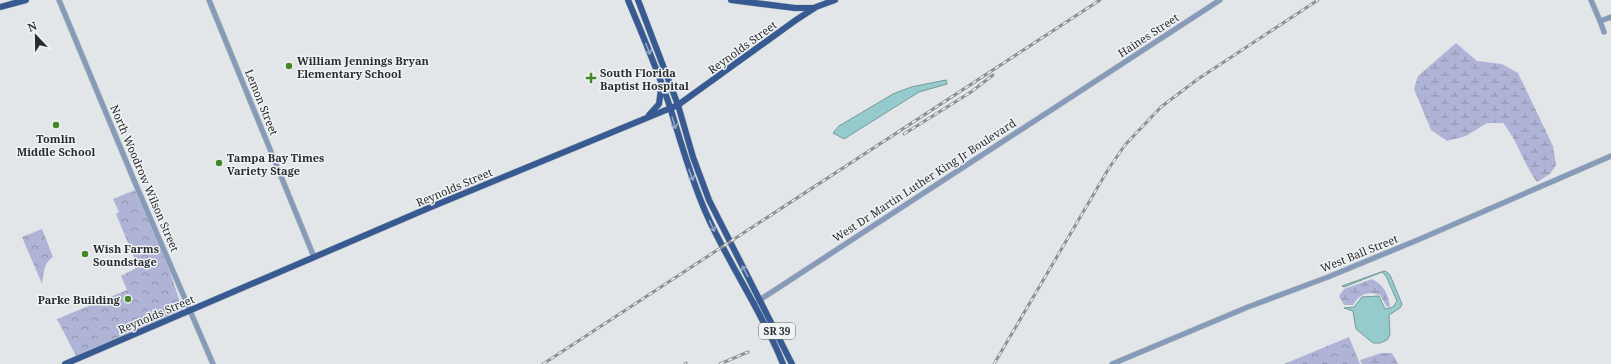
<svg xmlns="http://www.w3.org/2000/svg" width="1611" height="364" viewBox="0 0 1611 364" font-family="'Noto Serif',serif">
  <style>
    .wetland { fill: url(#wetland-marsh) }
    .park { fill: url(#park-crowns) }
    .water { fill: #95cbcc; stroke: #759b9c }
    .lines { fill: none; stroke-linecap: round; stroke-linejoin: round }
    .minor-casing { stroke: #bdc1c3; stroke-width: 6 }
    .major-casing { stroke: #bdc1c3; stroke-width: 7 }
    .minor { stroke: #869aba; stroke-width: 5 }
    .major { stroke: #365a91; stroke-width: 6 }
    .rail-casing { stroke: #8e9092; stroke-width: 3 }
    .rail { stroke: #eff3f6; stroke-width: 1.5; stroke-dasharray: 4.5; stroke-linecap: butt }
    .oneway { stroke: #92a6c4 }
    .poi-dot { fill: #448628; stroke: #eff3f6; stroke-width: 1.5 }
    .labels { text-anchor: middle; dominant-baseline: central; stroke-width: 3; stroke-linejoin: round; paint-order: stroke }
    .shield { fill: #eff3f6; stroke: #666869; stroke-width: 1 }
    .shield-label { font-size: 10px; font-weight: bold; fill: #2b2c2d }
    .street-label { font-size: 11px; fill: #2b2c2d; stroke: #eff3f6 }
    .poi-label { font-size: 11px; font-weight: bold; fill: #2b2c2d; stroke: #eff3f6; text-anchor: start }
  </style>
  <defs>
    <pattern id="wetland-marsh" width="20" height="14" patternUnits="userSpaceOnUse"><rect width="20" height="14" fill="#afb4d6"/><path d="M1 5h8M5 5V1M11 12h8M15 12V8" fill="none" stroke="#8f93ae"/></pattern>
    <pattern id="park-crowns" width="20" height="18" patternUnits="userSpaceOnUse"><rect width="20" height="18" fill="#afb4d6"/><path d="M2 6a3 3 0 1 1 6 0M12 15a3 3 0 1 1 6 0" fill="none" stroke="#8f93ae"/></pattern>
  </defs>
  <rect width="100%" height="100%" fill="#e2e6e9"/>
  <!-- wetland -->
  <g class="wetland">
    <path d="M1456 43 1477 61 1502 64 1518 73 1553 146 1556 165 1550 174 1537 182C1523 163 1518 141 1503 123H1487L1466 136 1447 141 1431 130 1414 89 1418 76Z"/>
    <path d="M1372 279C1384 285 1388 294 1390 306L1387 307 1380 295C1367 291 1360 294 1353 305H1344L1339 296 1344 289Z"/>
    <path d="M1381 353H1392L1398 364H1362L1360 360Z"/>
  </g>
  <!-- park -->
  <g class="park">
    <path d="M135 190 166 260 183 311 76 356 57 319 127 290 121 276 138 267 116 214 119 212 113 199Z"/>
    <path d="M42 229 53 257C42 265 44 275 42 284L22 237Z"/>
    <path d="M1349 337 1360 364H1284Z"/>
  </g>
  <!-- water -->
  <g class="water">
    <path d="M946 80 947 84 919 92 844 139 833 133 839 126 893 94 911 87Z"/>
    <path d="M1384 271 1387 272 1390 275 1402 304 1400 308 1389 315 1390 335 1387 340 1380 343H1373L1356 329 1353 311 1344 308 1354 307 1362 297 1379 296 1385 309 1393 307 1397 301 1386 276 1382 272 1344 287 1342 286Z"/>
  </g>
  <g class="lines">
    <defs>
      <g id="minor">
        <path d="M59 0 136 185 213 364"/>
        <path d="M209 0 314 257"/>
        <path d="M1591 0 1600 21 1611 17"/>
        <path d="M1600 21 1604 32"/>
        <path d="M758 301 1220 0"/>
        <path d="M1112 364 1248 307 1328 277 1420 239 1611 156"/>
      </g>
      <g id="major">
        <path d="M628 0C643 36 658 71 670 107 681 143 691 179 706 213 729 265 762 311 783 364"/>
        <path d="M638 0 678 105 693 157 709 200 792 364"/>
        <path d="M731 0 795 8H814"/>
        <path d="M0 7 26 0"/>
        <path d="M649 115 659 104 661 89"/>
        <path d="M65 364 431 207 678 105 796 20 816 7 835 0"/>
      </g>
    </defs>
    <!-- minor casing -->
    <use href="#minor" class="minor-casing"/>
    <!-- major casing -->
    <use href="#major" class="major-casing"/>
    <!-- minor -->
    <use href="#minor" class="minor"/>
    <!-- major -->
    <use href="#major" class="major"/>
    <defs>
      <g id="rail">
        <path d="M904 134 971 92 993 75"/>
        <path d="M543 364 1100 0"/>
        <path d="M685 364 686 363"/>
        <path d="M720 364 748 352"/>
        <path d="M994 364 1109 168 1125 145 1161 107 1198 79 1318 0"/>
      </g>
    </defs>
    <!-- rail casing -->
    <use href="#rail" class="rail-casing"/>
    <!-- rail -->
    <use href="#rail" class="rail"/>
  </g>
  <!-- one-way arrows -->
  <defs><path id="oneway-shaft" d="M-6 0H5M1.5-3L5.5 0L1.5 3" fill="none" stroke-width="1.6" stroke-linecap="round" stroke-linejoin="round"/></defs>
  <g class="oneway">
    <use href="#oneway-shaft" transform="translate(648 49) rotate(68)"/>
    <use href="#oneway-shaft" transform="translate(674 123) rotate(73)"/>
    <use href="#oneway-shaft" transform="translate(691 175) rotate(70)"/>
    <use href="#oneway-shaft" transform="translate(712 226) rotate(65)"/>
    <use href="#oneway-shaft" transform="translate(745 271) rotate(-118)"/>
  </g>
  <!-- markers -->
  <g class="poi-dot">
    <circle cx="289" cy="66" r="4"/>
    <path d="M589 72h4v4h4v4h-4v4h-4v-4h-4v-4h4z"/>
    <circle cx="56" cy="125" r="4"/>
    <circle cx="219" cy="163" r="4"/>
    <circle cx="85" cy="254" r="4"/>
    <circle cx="128" cy="299" r="4"/>
  </g>
  <g class="labels">
    <!-- shield labels -->
    <rect class="shield" x="759" y="323" width="36" height="16" rx="3"/>
    <g class="shield-label">
      <text x="777" y="331">SR 39</text>
    </g>
    <!-- street labels -->
    <g class="street-label">
      <text transform="translate(1148 35) rotate(-33)">Haines Street</text>
      <text transform="translate(742 47) rotate(-36)">Reynolds Street</text>
      <text transform="translate(262 102) rotate(68)">Lemon Street</text>
      <text transform="translate(145 178) rotate(67)">North Woodrow Wilson Street</text>
      <text transform="translate(924 180) rotate(-33)">West Dr Martin Luther King Jr Boulevard</text>
      <text transform="translate(454 187) rotate(-23)">Reynolds Street</text>
      <text transform="translate(1359 253) rotate(-22)">West Ball Street</text>
      <text transform="translate(156 314) rotate(-23)">Reynolds Street</text>
    </g>
    <!-- poi labels -->
    <g class="poi-label">
      <text x="297" y="60">William Jennings Bryan<tspan x="297" dy="13">Elementary School</tspan></text>
      <text x="600" y="72">South Florida<tspan x="600" dy="13">Baptist Hospital</tspan></text>
      <text x="56" y="138" text-anchor="middle">Tomlin<tspan x="56" dy="13">Middle School</tspan></text>
      <text x="227" y="157">Tampa Bay Times<tspan x="227" dy="13">Variety Stage</tspan></text>
      <text x="93" y="248">Wish Farms<tspan x="93" dy="13">Soundstage</tspan></text>
      <text x="120" y="299" text-anchor="end">Parke Building</text>
    </g>
  </g>
  <!-- north arrow -->
  <g transform="translate(36 36) rotate(338)" stroke="#eff3f6" stroke-width="3" paint-order="stroke">
  <path d="M0-3L7 15L0 10L-7 15Z" fill="#2b2c2d"/>
  <text y="-6" font-size="11" font-weight="bold" text-anchor="middle" fill="#2b2c2d">N</text>
  </g>
</svg>
